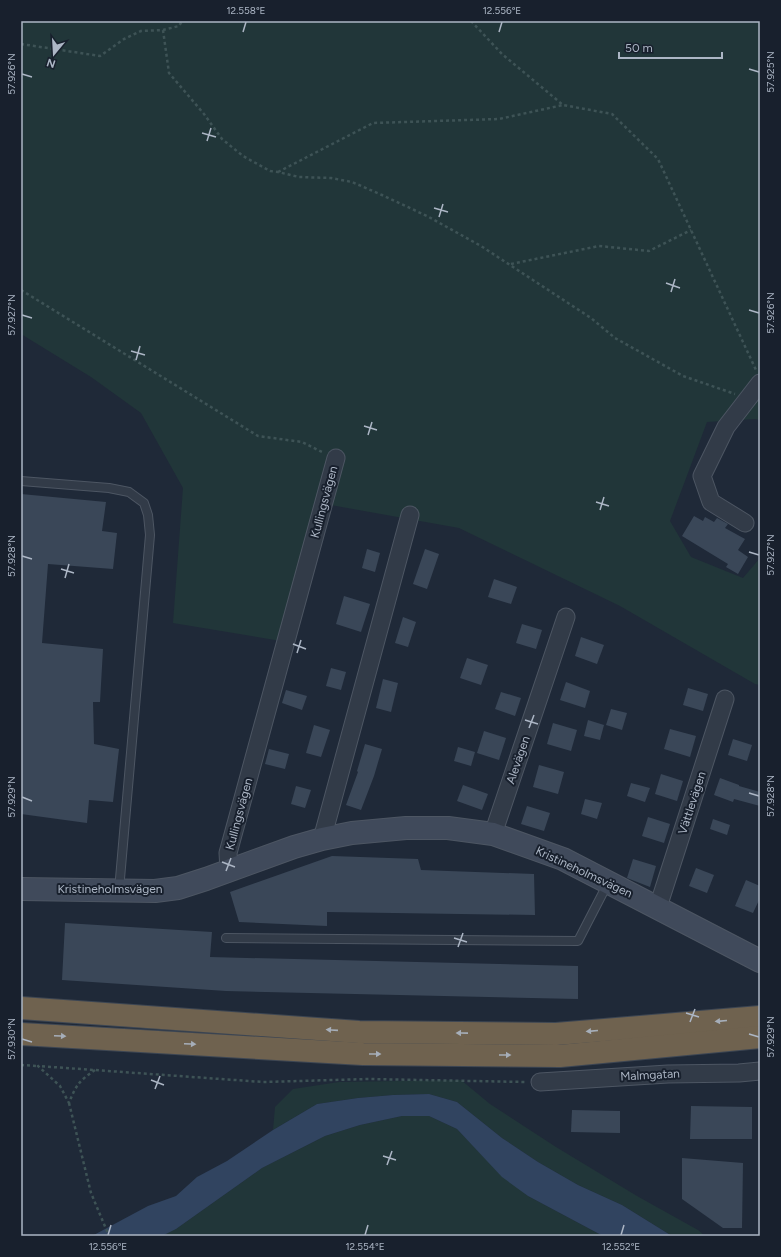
<svg xmlns="http://www.w3.org/2000/svg" width="781" height="1257" viewBox="0 0 781 1257" font-family="Figtree,sans-serif">
  <style>
    .green { fill: #213639 }
    .water { fill: #314460 }
    .building { fill: #3a4758 }
    .lines { fill: none; stroke-linecap: round; stroke-linejoin: round }
    .lane-casing { stroke: #4d5663; stroke-width: 10 }
    .street-casing { stroke: #4d5663; stroke-width: 19 }
    .secondary-casing { stroke: #4d5663; stroke-width: 24 }
    .highway-casing { stroke: #3d4653; stroke-width: 24 }
    .path { stroke: #3e5356; stroke-width: 2.5; stroke-dasharray: 3 3; stroke-linecap: butt }
    .lane { stroke: #323b48; stroke-width: 8 }
    .street { stroke: #323b48; stroke-width: 17 }
    .secondary { stroke: #404a5b; stroke-width: 22 }
    .highway { stroke: #6f624f; stroke-width: 22 }
    .oneway { fill: #a6aeb9 }
    .ticks { fill: none; stroke: #acb6c5; stroke-width: 1.5 }
    .labels { text-anchor: middle; dominant-baseline: central; stroke-width: 4; stroke-linejoin: round; paint-order: stroke }
    .street-label { font-size: 12px; fill: #acb6c5; stroke: #18202d }
    .neatline { fill: none; stroke: #acb6c5; stroke-width: 1.5 }
    .ticks-label { font-size: 10px; text-anchor: middle; fill: #acb6c5 }
  </style>
  <rect width="100%" height="100%" fill="#1f2938"/>
  <!-- green -->
  <g class="green">
    <path d="M21 21H760V420L755 419 707 422 670 521 691 557 743 578 760 558V685L755 684 620 606 459 528 325 504 281 641 173 623 183 488 141 413 91 377 21 334Z"/>
    <path d="M461 1080 490 1104 556 1147 637 1196 698 1230 705 1236H672L622 1205 578 1185 538 1162 502 1138 457 1102 429 1094 393 1095 358 1098 317 1104 273 1130 275 1107 293 1089 339 1082Z"/>
    <path d="M402 1116H429L457 1129 478 1151 528 1196 603 1236H162L176 1229 262 1168 325 1136 360 1125Z"/>
  </g>
  <!-- water -->
  <path class="water" d="M429 1094 457 1102 502 1138 538 1162 578 1185 622 1205 672 1236H603L528 1196 502 1177 457 1129 429 1116H402L360 1125 325 1136 262 1168 176 1229 162 1236H92L148 1206 176 1196 197 1177 227 1161 273 1130 317 1104 358 1098 393 1095Z"/>
  <!-- building -->
  <g class="building">
    <path d="M21 494 106 502 102 531 117 533 113 569 48 564 42 643 103 649 100 702H93L94 744 119 749 113 802 89 800 87 823 21 814Z"/>
    <path d="M694 516 703 521 705 517 714 522 717 518 728 524 725 528 745 539 738 550 748 557 738 574 726 567 728 564 682 536Z"/>
    <path d="M367 549 380 553 375 572 362 568Z"/>
    <path d="M425 549 439 554 427 589 413 584Z"/>
    <path d="M494 579 517 587 511 604 488 597Z"/>
    <path d="M344 596 370 604 361 632 336 624Z"/>
    <path d="M403 617 416 622 408 647 395 643Z"/>
    <path d="M522 624 542 630 536 649 516 643Z"/>
    <path d="M581 637 604 645 597 664 575 656Z"/>
    <path d="M467 658 488 665 481 685 460 678Z"/>
    <path d="M331 668 346 672 341 690 326 686Z"/>
    <path d="M383 679 398 683 391 712 376 708Z"/>
    <path d="M566 682 590 691 585 708 560 700Z"/>
    <path d="M688 688 708 694 703 711 683 705Z"/>
    <path d="M286 690 307 696 302 710 282 703Z"/>
    <path d="M501 692 521 698 515 716 495 709Z"/>
    <path d="M611 709 627 713 622 730 606 725Z"/>
    <path d="M588 720 604 725 600 740 584 736Z"/>
    <path d="M553 723 577 730 571 751 547 744Z"/>
    <path d="M314 725 330 730 321 757 306 753Z"/>
    <path d="M670 729 696 736 690 757 664 749Z"/>
    <path d="M484 731 506 738 499 760 477 753Z"/>
    <path d="M733 739 752 745 747 761 728 755Z"/>
    <path d="M365 744 382 749 374 776 361 810 346 805 358 772 357 771Z"/>
    <path d="M458 747 475 752 471 766 454 761Z"/>
    <path d="M269 749 289 754 285 769 265 764Z"/>
    <path d="M539 765 564 772 558 794 533 787Z"/>
    <path d="M661 774 683 781 677 801 655 794Z"/>
    <path d="M720 778 739 785V786L760 792V806L734 799 733 802 714 795Z"/>
    <path d="M631 783 650 788 645 802 627 796Z"/>
    <path d="M463 785 488 794 482 810 457 801Z"/>
    <path d="M296 786 311 790 305 808 291 804Z"/>
    <path d="M585 799 602 803 597 819 581 814Z"/>
    <path d="M527 806 550 813 544 831 521 824Z"/>
    <path d="M648 817 670 824 664 843 642 836Z"/>
    <path d="M713 819 730 825 727 835 710 829Z"/>
    <path d="M332 856 418 859 421 870 534 874 535 915 327 912V926L239 922 230 892Z"/>
    <path d="M633 859 656 866 650 887 627 878Z"/>
    <path d="M696 868 714 875 707 893 689 886Z"/>
    <path d="M746 880 760 886V898L753 913 735 906Z"/>
    <path d="M65 923 212 932 210 957 578 966V999L226 991 62 980Z"/>
    <path d="M691 1106 752 1107V1139H690Z"/>
    <path d="M572 1110 620 1111V1133L571 1132Z"/>
    <path d="M682 1158 743 1163 742 1228H723L682 1199Z"/>
  </g>
  <g class="lines">
    <defs>
      <g id="lane">
        <path d="M21 481 109 488 129 492 144 503 148 515 150 535 119 890"/>
        <path d="M226 938 578 941 608 883"/>
      </g>
      <g id="street">
        <path d="M745 523 711 502 702 476 726 427 760 383"/>
        <path d="M493 834 566 617"/>
        <path d="M322 839 410 515"/>
        <path d="M229 870 228 853 336 458"/>
        <path d="M658 907 725 699"/>
        <path d="M540 1082 668 1074 739 1073 760 1071"/>
      </g>
      <path id="secondary" d="M21 889 155 891 178 888 206 879 294 847 322 839 352 833 406 828H448L493 834 563 859 760 961"/>
      <g id="highway">
        <path d="M21 1008 359 1032 556 1034 760 1017"/>
        <path d="M21 1034 363 1054 560 1056 760 1037"/>
      </g>
    </defs>
    <!-- lane casing -->
    <use href="#lane" class="lane-casing"/>
    <!-- street casing -->
    <use href="#street" class="street-casing"/>
    <!-- secondary casing -->
    <use href="#secondary" class="secondary-casing"/>
    <!-- highway casing -->
    <use href="#highway" class="highway-casing"/>
    <!-- path -->
    <g class="path">
      <path d="M471 21 502 54 563 105 612 114 658 159 756 370"/>
      <path d="M163 30 169 73 204 114 222 139 243 156 270 171 278 172 299 177 331 178 352 182 382 195 427 216 481 246 510 265 591 318 615 338 683 376 735 394"/>
      <path d="M21 44 100 56 124 39 141 31 163 30 179 26 182 21"/>
      <path d="M278 172 373 123 499 119 563 105"/>
      <path d="M511 264 599 246 649 251 691 230"/>
      <path d="M21 290 258 436 302 442 322 452"/>
      <path d="M21 1065 38 1066"/>
      <path d="M95 1070C79 1081 76 1085 69 1103L60 1086 38 1066 263 1082 369 1079 526 1082"/>
      <path d="M69 1103 91 1193 109 1236"/>
    </g>
    <!-- lane -->
    <use href="#lane" class="lane"/>
    <!-- street -->
    <use href="#street" class="street"/>
    <!-- secondary -->
    <use href="#secondary" class="secondary"/>
    <!-- highway -->
    <use href="#highway" class="highway"/>
  </g>
  <!-- one-way arrows -->
  <defs><path id="oneway-solid" d="M-6-.8H1V-3.2L6.5 0L1 3.2V.8H-6Z"/></defs>
  <g class="oneway">
    <use href="#oneway-solid" transform="translate(721 1021) rotate(175)"/>
    <use href="#oneway-solid" transform="translate(332 1030) rotate(-176)"/>
    <use href="#oneway-solid" transform="translate(592 1031) rotate(175)"/>
    <use href="#oneway-solid" transform="translate(462 1033) rotate(-179)"/>
    <use href="#oneway-solid" transform="translate(60 1036) rotate(3)"/>
    <use href="#oneway-solid" transform="translate(190 1044) rotate(3)"/>
    <use href="#oneway-solid" transform="translate(375 1054)"/>
    <use href="#oneway-solid" transform="translate(505 1055)"/>
  </g>
  <!-- ticks -->
  <path class="ticks" d="M243 32 246 22M499 32 502 22M749 69 759 72M22 74 32 77M202 133 216 137M207 141 211 128M434 208 448 212M439 217 443 204M666 283 680 288M671 292 675 279M749 310 759 313M22 315 32 318M131 351 145 355M136 360 140 346M364 426 377 430M368 435 372 422M596 502 609 506M600 510 604 497M749 552 759 555M22 556 32 559M61 569 74 573M65 578 69 564M293 644 306 649M297 653 301 640M525 720 538 724M529 728 534 715M749 793 759 796M22 797 32 801M222 862 235 867M226 871 231 858M454 938 467 942M458 947 463 933M686 1013 699 1017M690 1022 695 1009M749 1034 759 1037M22 1039 32 1042M151 1080 164 1085M155 1089 160 1076M383 1156 396 1160M387 1165 392 1151M108 1235 111 1225M365 1235 368 1225M621 1235 624 1225"/>
  <g class="labels">
    <!-- street labels -->
    <g class="street-label">
      <text transform="translate(324 502) rotate(-75)">Kullingsvägen</text>
      <text transform="translate(518 760) rotate(-71)">Alevägen</text>
      <text transform="translate(692 803) rotate(-72)">Vättlevägen</text>
      <text transform="translate(239 814) rotate(-75)">Kullingsvägen</text>
      <text transform="translate(584 872) rotate(25)">Kristineholmsvägen</text>
      <text x="110" y="889">Kristineholmsvägen</text>
      <text transform="translate(650 1075) rotate(-3)">Malmgatan</text>
    </g>
  </g>
  <!-- border -->
  <rect width="781" height="1257" fill="none" stroke="#18202d" stroke-width="44"/>
  <!-- north arrow -->
  <g transform="translate(54 54) rotate(198)" stroke="#18202d" stroke-width="3" paint-order="stroke">
  <path d="M0-3L7 15L0 10L-7 15Z" fill="#acb6c5"/>
  <text y="-6" font-size="11" font-weight="bold" text-anchor="middle" fill="#acb6c5">N</text>
  </g>
  <!-- scale -->
  <path d="M619 52v6h103v-6" fill="none" stroke="#acb6c5" stroke-width="2"/>
  <text x="625" y="52" font-size="12" fill="#acb6c5" stroke="#18202d" stroke-width="3" paint-order="stroke">50 m</text>
  <rect x="22" y="22" width="737" height="1213" class="neatline"/>
  <g class="ticks-label">
    <text x="246" y="14">12.558°E</text>
    <text x="502" y="14">12.556°E</text>
    <text transform="translate(770 72) rotate(-90)" y="4">57.925°N</text>
    <text transform="translate(11 74) rotate(-90)" y="4">57.926°N</text>
    <text transform="translate(770 313) rotate(-90)" y="4">57.926°N</text>
    <text transform="translate(11 315) rotate(-90)" y="4">57.927°N</text>
    <text transform="translate(770 555) rotate(-90)" y="4">57.927°N</text>
    <text transform="translate(11 556) rotate(-90)" y="4">57.928°N</text>
    <text transform="translate(770 796) rotate(-90)" y="4">57.928°N</text>
    <text transform="translate(11 797) rotate(-90)" y="4">57.929°N</text>
    <text transform="translate(770 1037) rotate(-90)" y="4">57.929°N</text>
    <text transform="translate(11 1039) rotate(-90)" y="4">57.930°N</text>
    <text x="108" y="1250">12.556°E</text>
    <text x="365" y="1250">12.554°E</text>
    <text x="621" y="1250">12.552°E</text>
  </g>
</svg>
